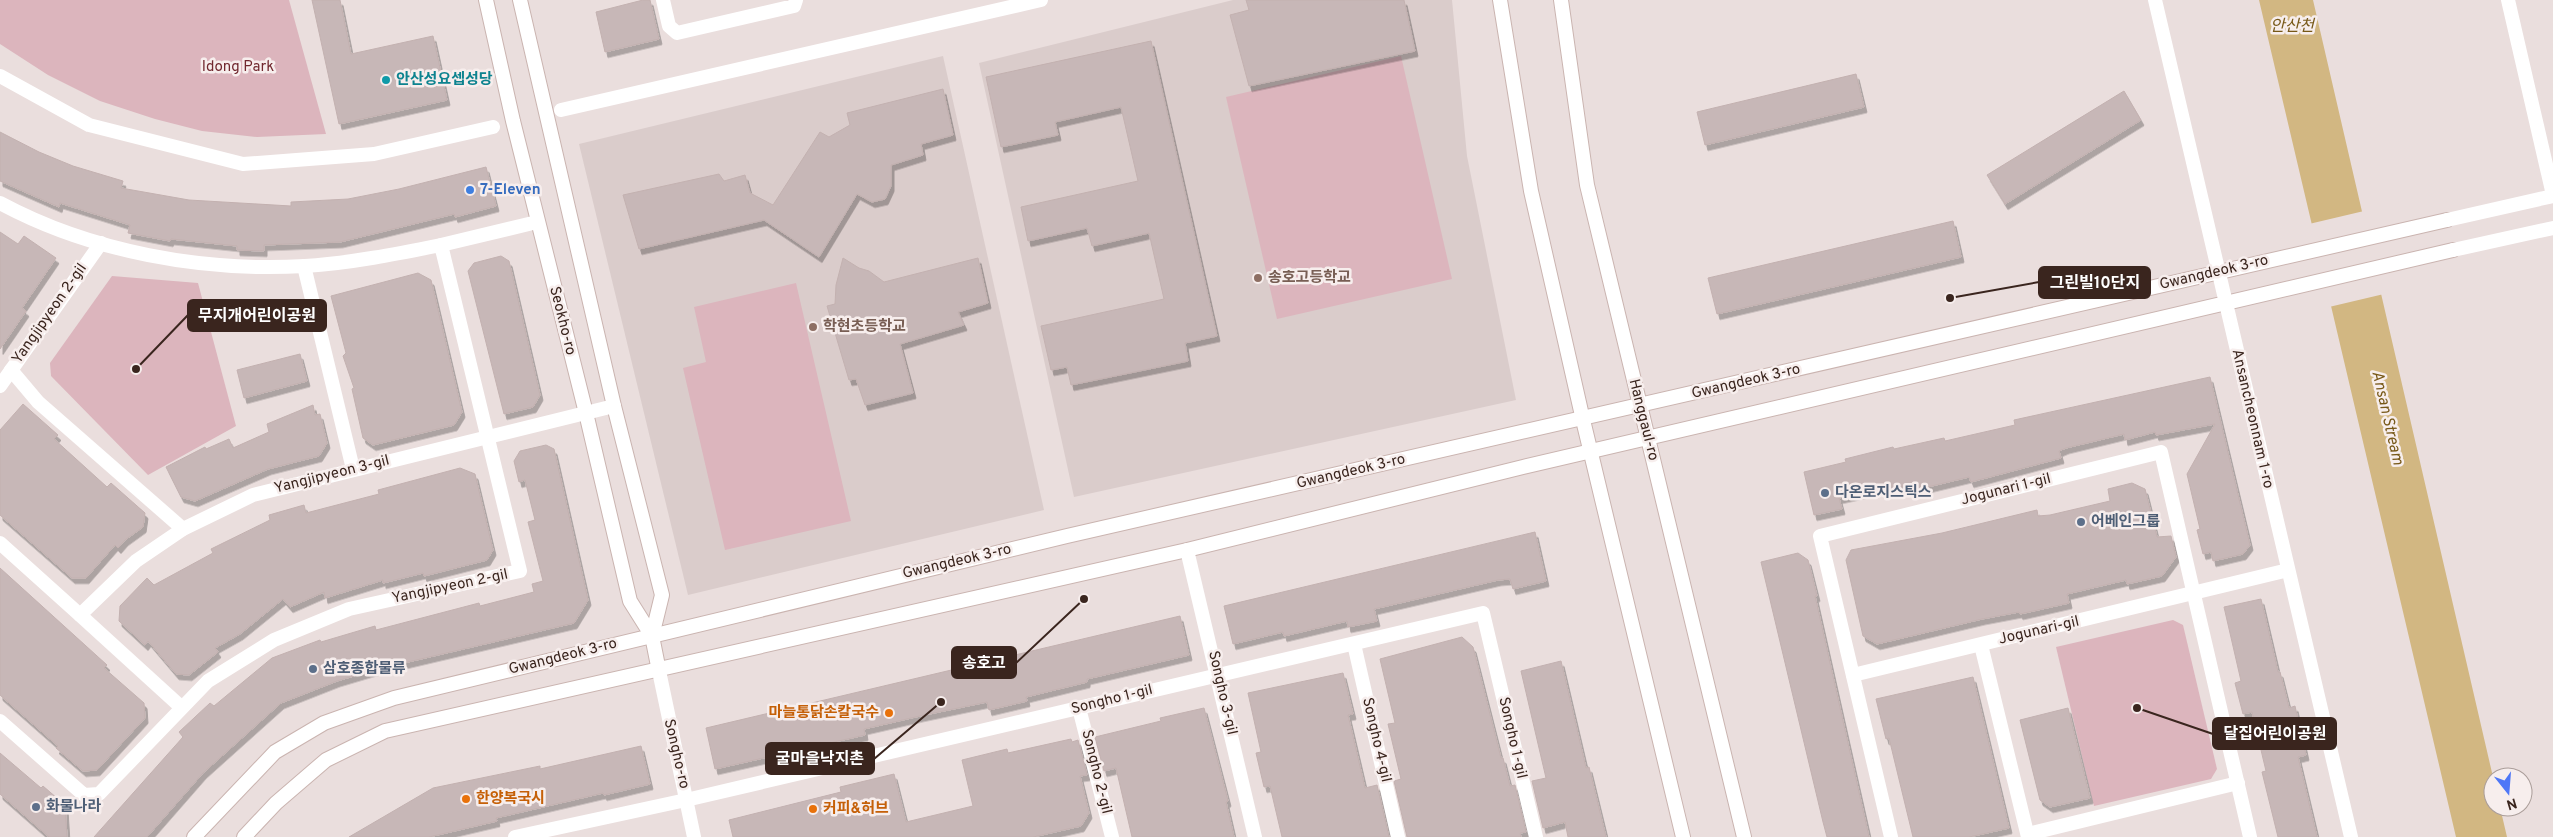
<svg xmlns="http://www.w3.org/2000/svg" width="2553" height="837" viewBox="0 0 2553 837" font-family="Overpass,'Noto Sans KR',sans-serif">
  <style>
    .built { fill: #dacccb }
    .green { fill: #dcb5bd }
    .water { fill: #d2b782 }
    .pier { fill: #eadedd }
    .building { fill: #c7b7b7; stroke: #c3b1b0; filter: url(#shadow) }
    .lines { fill: none; stroke-linecap: round; stroke-linejoin: round }
    .secondary-casing { stroke: #cab4b0; stroke-width: 16 }
    .pedestrian { stroke: #fff; stroke-width: 14 }
    .minor { stroke: #fff; stroke-width: 14 }
    .tertiary { stroke: #fff; stroke-width: 14 }
    .secondary { stroke: #fff; stroke-width: 14 }
    .culture-dot { fill: #0f9aa8; stroke: #f7eeed; stroke-width: 2 }
    .shop-dot { fill: #3f7fe0; stroke: #f7eeed; stroke-width: 2 }
    .education-dot { fill: #8d6e63; stroke: #f7eeed; stroke-width: 2 }
    .service-dot { fill: #5c6f8a; stroke: #f7eeed; stroke-width: 2 }
    .food-dot { fill: #e8710a; stroke: #f7eeed; stroke-width: 2 }
    .labels { text-anchor: middle; dominant-baseline: central; stroke-width: 5; stroke-linejoin: round; paint-order: stroke }
    .park-label { font-size: 15px; fill: #71282f; stroke: #f7eeed }
    .culture-label { font-size: 15px; font-weight: bold; fill: #0d838f; stroke: #f7eeed; text-anchor: start }
    .shop-label { font-size: 15px; font-weight: bold; fill: #366cbe; stroke: #f7eeed; text-anchor: start }
    .street-label { font-size: 15px; fill: #3a251e; stroke: #f7eeed }
    .education-label { font-size: 15px; font-weight: bold; fill: #785e54; stroke: #f7eeed; text-anchor: start }
    .service-label { font-size: 15px; font-weight: bold; fill: #4e5e75; stroke: #f7eeed; text-anchor: start }
    .food-label { font-size: 15px; font-weight: bold; fill: #c56008; stroke: #f7eeed; text-anchor: start }
    .water-label { font-size: 16px; font-style: italic; fill: #775817; stroke: #f7eeed }
    .leader { fill: none; stroke: #3a251e; stroke-width: 2 }
    .callout-dot { fill: #3a251e; stroke: #f7eeed; stroke-width: 2 }
    .callout { fill: #3a251e; stroke: #3a251e; stroke-width: 2 }
    .callout-label { font-size: 16px; text-anchor: middle; font-weight: bold; fill: #fff }
  </style>
  <defs>
    <filter id="shadow"><feDropShadow dx="3" dy="5.5" stdDeviation="0" flood-color="#0004"/></filter>
  </defs>
  <rect width="100%" height="100%" fill="#eadedd"/>
  <!-- built -->
  <g class="built">
    <path d="M1233 0H1452L1467 156 1516 400 1074 497 979 63Z"/>
    <path d="M943 56 1044 510 688 595 579 144Z"/>
  </g>
  <!-- green -->
  <g class="green">
    <path d="M0 0H289L326 134 257 137 202 131 155 119 100 101 48 75 0 44Z"/>
    <path d="M1401 56 1452 279 1277 319 1226 97Z"/>
    <path d="M112 276 198 283 236 426 148 475 51 376 50 363Z"/>
    <path d="M796 283 851 521 725 550 683 368 706 362 694 307Z"/>
    <path d="M2173 620 2183 625 2217 769 2211 779 2094 806 2056 647Z"/>
  </g>
  <!-- water -->
  <path class="water" d="M2259 0H2313L2493 777V807H2500L2507 837H2456Z"/>
  <!-- pier -->
  <path class="pier" d="M2364 211 2384 294 2329 307 2309 224Z"/>
  <!-- building -->
  <g class="building">
    <path d="M312 0H340L351 54 433 36 447 100 339 124Z"/>
    <path d="M643 0H650L659 39 605 52 596 12Z"/>
    <path d="M1246 0H1404L1415 51 1249 86 1230 15 1249 10Z"/>
    <path d="M1151 41 1217 336 1185 343 1188 361 1071 385 1067 367 1051 370 1041 326 1164 299 1149 233 1092 246 1087 228 1028 241 1021 207 1138 181 1121 107 1055 122 1058 135 1001 147 986 77Z"/>
    <path d="M1856 74 1864 107 1705 145 1697 112Z"/>
    <path d="M943 89 953 135 921 144 923 155 891 165V186L885 199 872 202 857 194 819 257 764 220 639 249 623 195 719 174 724 181 745 175 750 193 773 205 820 132 829 137 850 125 847 113Z"/>
    <path d="M2124 91 2141 120 2005 204 1987 175Z"/>
    <path d="M0 132 39 152 73 166 123 181 121 188 189 200 291 206V202L348 199 399 189 486 167 496 206 455 217 454 214 340 242 264 245V251L237 250V246L171 239 170 241 128 233 130 225 60 203 59 207 0 181Z"/>
    <path d="M1953 221 1961 257 1717 314 1708 278Z"/>
    <path d="M0 232 18 244 24 236 56 258 22 308 26 311 0 349Z"/>
    <path d="M501 256 509 261 540 395 533 407 504 414 468 271 474 263Z"/>
    <path d="M843 258 859 268 869 271 884 282 978 258 988 303 958 312 964 325 900 344 913 393 865 405 856 379 849 380 827 306 835 304 836 285Z"/>
    <path d="M418 273 431 280 462 412 454 425 373 445 363 438 352 389 354 388 343 356 346 353 331 296Z"/>
    <path d="M300 354 307 381 244 398 237 370Z"/>
    <path d="M2210 377 2250 545 2243 554 2213 561 2211 552 2203 554 2197 530 2200 529 2187 474 2215 424 2156 435 2155 432 2125 440 2124 434 2066 448 2059 451 2061 458 1971 482 1969 477 1911 491 1910 485 1888 490V487L1839 498 1842 509 1814 515 1804 472 1846 462 1845 459 1893 447 1894 449 1944 438 1945 441 2015 425 2014 420Z"/>
    <path d="M23 404 58 435 54 439 107 487 111 483 145 513 143 527 125 540 118 548 115 545 86 578H72L0 515V430Z"/>
    <path d="M313 405 315 415 320 414 327 443 319 456 268 469 195 501 181 497 166 467 205 447 206 449 229 439 233 448 269 432 267 424Z"/>
    <path d="M546 445 554 449 588 600 574 623 374 670 337 681 281 703 203 773 147 837H94L183 737 179 732 210 703 214 706 272 658 320 640 321 642 375 626 376 630 479 603 480 606 534 592 532 584 543 581 528 522 535 520 525 480 519 482 514 461 520 451Z"/>
    <path d="M460 468 475 474 493 550 487 560 424 576 423 573 383 583V580L325 598 324 592 290 607 283 599 240 634 215 648 218 652 189 675 176 674 148 641 145 645 119 621 120 606 147 578 154 585 213 553 211 549 270 520 269 515 304 505 306 513 379 494 378 490Z"/>
    <path d="M2132 483 2145 489 2157 537 2171 536 2176 557 2162 576 2127 584 2126 580 2067 594 2069 603 2020 614 2019 612 1982 619 1877 644 1863 636 1846 560 1851 550 1942 533 2037 510 2038 516 2050 515 2110 501 2108 489Z"/>
    <path d="M1535 532 1546 581 1513 589 1510 579 1498 580 1374 609 1377 621 1348 627 1347 621 1284 636 1283 632 1233 644 1224 606Z"/>
    <path d="M1798 553 1808 560 1817 596H1815L1869 837H1827L1823 822 1761 562Z"/>
    <path d="M0 568 107 665 104 668 144 703 145 718 97 770 83 771 56 748 58 746 0 695Z"/>
    <path d="M2261 599 2278 672H2280L2289 708 2295 706 2306 755 2298 757 2317 837H2278L2262 772 2266 771 2252 712 2243 714 2235 683 2241 681 2224 607Z"/>
    <path d="M1180 616 1189 655 1087 679V682L1026 697 1027 701 989 710 987 702 920 716 864 729 865 735 715 769 706 728Z"/>
    <path d="M1462 637 1473 647 1501 758H1503L1510 786 1515 785 1526 832 1520 833 1521 837H1407L1394 781 1401 779 1388 724 1395 723 1380 659Z"/>
    <path d="M1561 661 1586 768 1589 767 1606 837H1568L1565 822 1543 828 1532 781 1546 778 1521 671Z"/>
    <path d="M1343 673 1353 714 1348 715 1365 788 1377 785 1389 837H1282L1270 786 1264 787 1256 753 1261 752 1248 693Z"/>
    <path d="M1973 677 2009 828 1969 837H1913L1889 738 1886 739 1876 699Z"/>
    <path d="M1204 708 1228 801 1226 802 1234 837H1132L1116 768 1104 771 1095 737 1161 721 1160 718Z"/>
    <path d="M2068 708 2090 798 2050 807 2040 800 2020 720Z"/>
    <path d="M1071 739 1072 742 1078 740 1087 775 1080 776 1089 813 1081 826 1033 837H733L729 820 841 792 840 787 894 774 906 822 973 806 962 760 1007 749 1008 753Z"/>
    <path d="M641 746 650 784 604 795 603 793 496 818 497 821 429 837H349L433 788 540 766V769Z"/>
    <path d="M0 753 41 788 43 786 65 805 67 837H49L0 794Z"/>
  </g>
  <g class="lines">
    <defs>
      <g id="secondary">
        <path d="M486 0 513 121 586 413 630 601 652 636 659 671"/>
        <path d="M520 0 614 406 662 595 652 636"/>
        <path d="M1500 0 1531 191 1583 420 1683 837"/>
        <path d="M1561 0 1587 185 1744 837"/>
        <path d="M194 837 275 752 324 723 394 698 1067 536 2447 220"/>
        <path d="M244 837 276 803 326 760 385 731 1187 550 1523 467 2453 250"/>
      </g>
    </defs>
    <!-- secondary casing -->
    <use href="#secondary" class="secondary-casing"/>
    <!-- pedestrian -->
    <g class="pedestrian">
      <path d="M0 76 89 125 243 164 374 154 493 127"/>
      <path d="M561 110 1041 0"/>
    </g>
    <!-- minor -->
    <g class="minor">
      <path d="M663 0 669 26 677 33 794 6 796 0"/>
      <path d="M0 203C91 252 203 272 305 266 351 263 396 254 441 245L520 571 349 609 274 640 208 681 99 794 84 795 0 721"/>
      <path d="M441 245 537 222"/>
      <path d="M304 266 353 469"/>
      <path d="M11 370 38 402 183 529"/>
      <path d="M0 386 101 243"/>
      <path d="M0 543 80 615 136 561 183 529 253 495 614 406"/>
      <path d="M1187 550 1255 837"/>
      <path d="M80 615 181 707"/>
      <path d="M1354 644 1398 837"/>
      <path d="M1981 645 2028 837"/>
      <path d="M1853 675 2288 570"/>
      <path d="M1079 708 1112 837"/>
      <path d="M2028 834 2238 783"/>
      <path d="M515 837 686 800 1483 613 1536 837"/>
      <path d="M1891 837 1820 536 2161 452 2250 837"/>
    </g>
    <!-- tertiary -->
    <g class="tertiary">
      <path d="M2155 0 2351 837"/>
      <path d="M2508 0 2553 195"/>
      <path d="M2447 220 2553 196"/>
      <path d="M2453 250 2553 228"/>
      <path d="M659 671 694 837"/>
    </g>
    <!-- secondary -->
    <use href="#secondary" class="secondary"/>
  </g>
  <!-- markers -->
  <circle class="culture-dot" cx="386" cy="80" r="5"/>
  <circle class="shop-dot" cx="470" cy="190" r="5"/>
  <g class="education-dot">
    <circle cx="1258" cy="278" r="5"/>
    <circle cx="813" cy="327" r="5"/>
  </g>
  <g class="service-dot">
    <circle cx="1825" cy="493" r="5"/>
    <circle cx="2081" cy="522" r="5"/>
    <circle cx="313" cy="669" r="5"/>
    <circle cx="36" cy="807" r="5"/>
  </g>
  <g class="food-dot">
    <circle cx="889" cy="713" r="5"/>
    <circle cx="466" cy="799" r="5"/>
    <circle cx="813" cy="809" r="5"/>
  </g>
  <g class="labels">
    <!-- park labels -->
    <g class="park-label">
      <text x="238" y="67">Idong Park</text>
    </g>
    <!-- culture labels -->
    <g class="culture-label">
      <text x="396" y="80">안산성요셉성당</text>
    </g>
    <!-- shop labels -->
    <g class="shop-label">
      <text x="480" y="190">7-Eleven</text>
    </g>
    <!-- street labels -->
    <g class="street-label">
      <text transform="translate(2214 273) rotate(-13)">Gwangdeok 3-ro</text>
      <text transform="translate(50 314) rotate(-55)">Yangjipyeon 2-gil</text>
      <text transform="translate(562 321) rotate(76)">Seokho-ro</text>
      <text transform="translate(1746 382) rotate(-13)">Gwangdeok 3-ro</text>
      <text transform="translate(2252 419) rotate(77)">Ansancheonnam 1-ro</text>
      <text transform="translate(1643 420) rotate(76)">Hanggaul-ro</text>
      <text transform="translate(1351 472) rotate(-13)">Gwangdeok 3-ro</text>
      <text transform="translate(332 475) rotate(-14)">Yangjipyeon 3-gil</text>
      <text transform="translate(2006 490) rotate(-14)">Jogunari 1-gil</text>
      <text transform="translate(957 562) rotate(-13)">Gwangdeok 3-ro</text>
      <text transform="translate(450 587) rotate(-12)">Yangjipyeon 2-gil</text>
      <text transform="translate(2039 631) rotate(-13)">Jogunari-gil</text>
      <text transform="translate(563 657) rotate(-14)">Gwangdeok 3-ro</text>
      <text transform="translate(1222 693) rotate(77)">Songho 3-gil</text>
      <text transform="translate(1112 700) rotate(-14)">Songho 1-gil</text>
      <text transform="translate(1512 738) rotate(77)">Songho 1-gil</text>
      <text transform="translate(1376 740) rotate(77)">Songho 4-gil</text>
      <text transform="translate(676 754) rotate(77)">Songho-ro</text>
      <text transform="translate(1096 772) rotate(76)">Songho 2-gil</text>
    </g>
    <!-- education labels -->
    <g class="education-label">
      <text x="1268" y="278">송호고등학교</text>
      <text x="823" y="327">학현초등학교</text>
    </g>
    <!-- service labels -->
    <g class="service-label">
      <text x="1835" y="493">다온로지스틱스</text>
      <text x="2091" y="522">어베인그룹</text>
      <text x="323" y="669">삼호종합물류</text>
      <text x="46" y="807">화물나라</text>
    </g>
    <!-- food labels -->
    <g class="food-label">
      <text x="879" y="713" text-anchor="end">마늘통닭손칼국수</text>
      <text x="476" y="799">한양복국시</text>
      <text x="823" y="809">커피&amp;허브</text>
    </g>
    <!-- water labels -->
    <g class="water-label">
      <text x="2292" y="27">안산천</text>
      <text transform="translate(2387 418) rotate(77)">Ansan Stream</text>
    </g>
  </g>
  <!-- callouts -->
  <path class="leader" d="M1950 298L2039 282M136 369L188 315M1084 599L1016 663M2137 708L2213 734M941 702L874 759"/>
  <g class="callout-dot">
    <circle cx="1950" cy="298" r="5"/>
    <circle cx="136" cy="369" r="5"/>
    <circle cx="1084" cy="599" r="5"/>
    <circle cx="2137" cy="708" r="5"/>
    <circle cx="941" cy="702" r="5"/>
  </g>
  <g class="callout">
    <rect x="2039" y="267" width="111" height="31" rx="5"/>
    <rect x="188" y="300" width="138" height="31" rx="5"/>
    <rect x="952" y="647" width="64" height="31" rx="5"/>
    <rect x="2213" y="718" width="123" height="31" rx="5"/>
    <rect x="766" y="743" width="108" height="31" rx="5"/>
  </g>
  <g class="callout-label">
    <text x="2095" y="288">그린빌10단지</text>
    <text x="257" y="321">무지개어린이공원</text>
    <text x="984" y="668">송호고</text>
    <text x="2275" y="739">달집어린이공원</text>
    <text x="820" y="764">굴마을낙지촌</text>
  </g>
  <!-- north arrow -->
  <g transform="translate(2508 792) rotate(163)"><circle r="24" fill="#f7eeed" stroke="#ab9e9a"/>
  <path d="M0-4L9 19L0 12L-9 19Z" fill="#4e77f7"/>
  <text y="-8" font-size="14" font-weight="bold" text-anchor="middle" fill="#3a251e">N</text>
  </g>
</svg>
